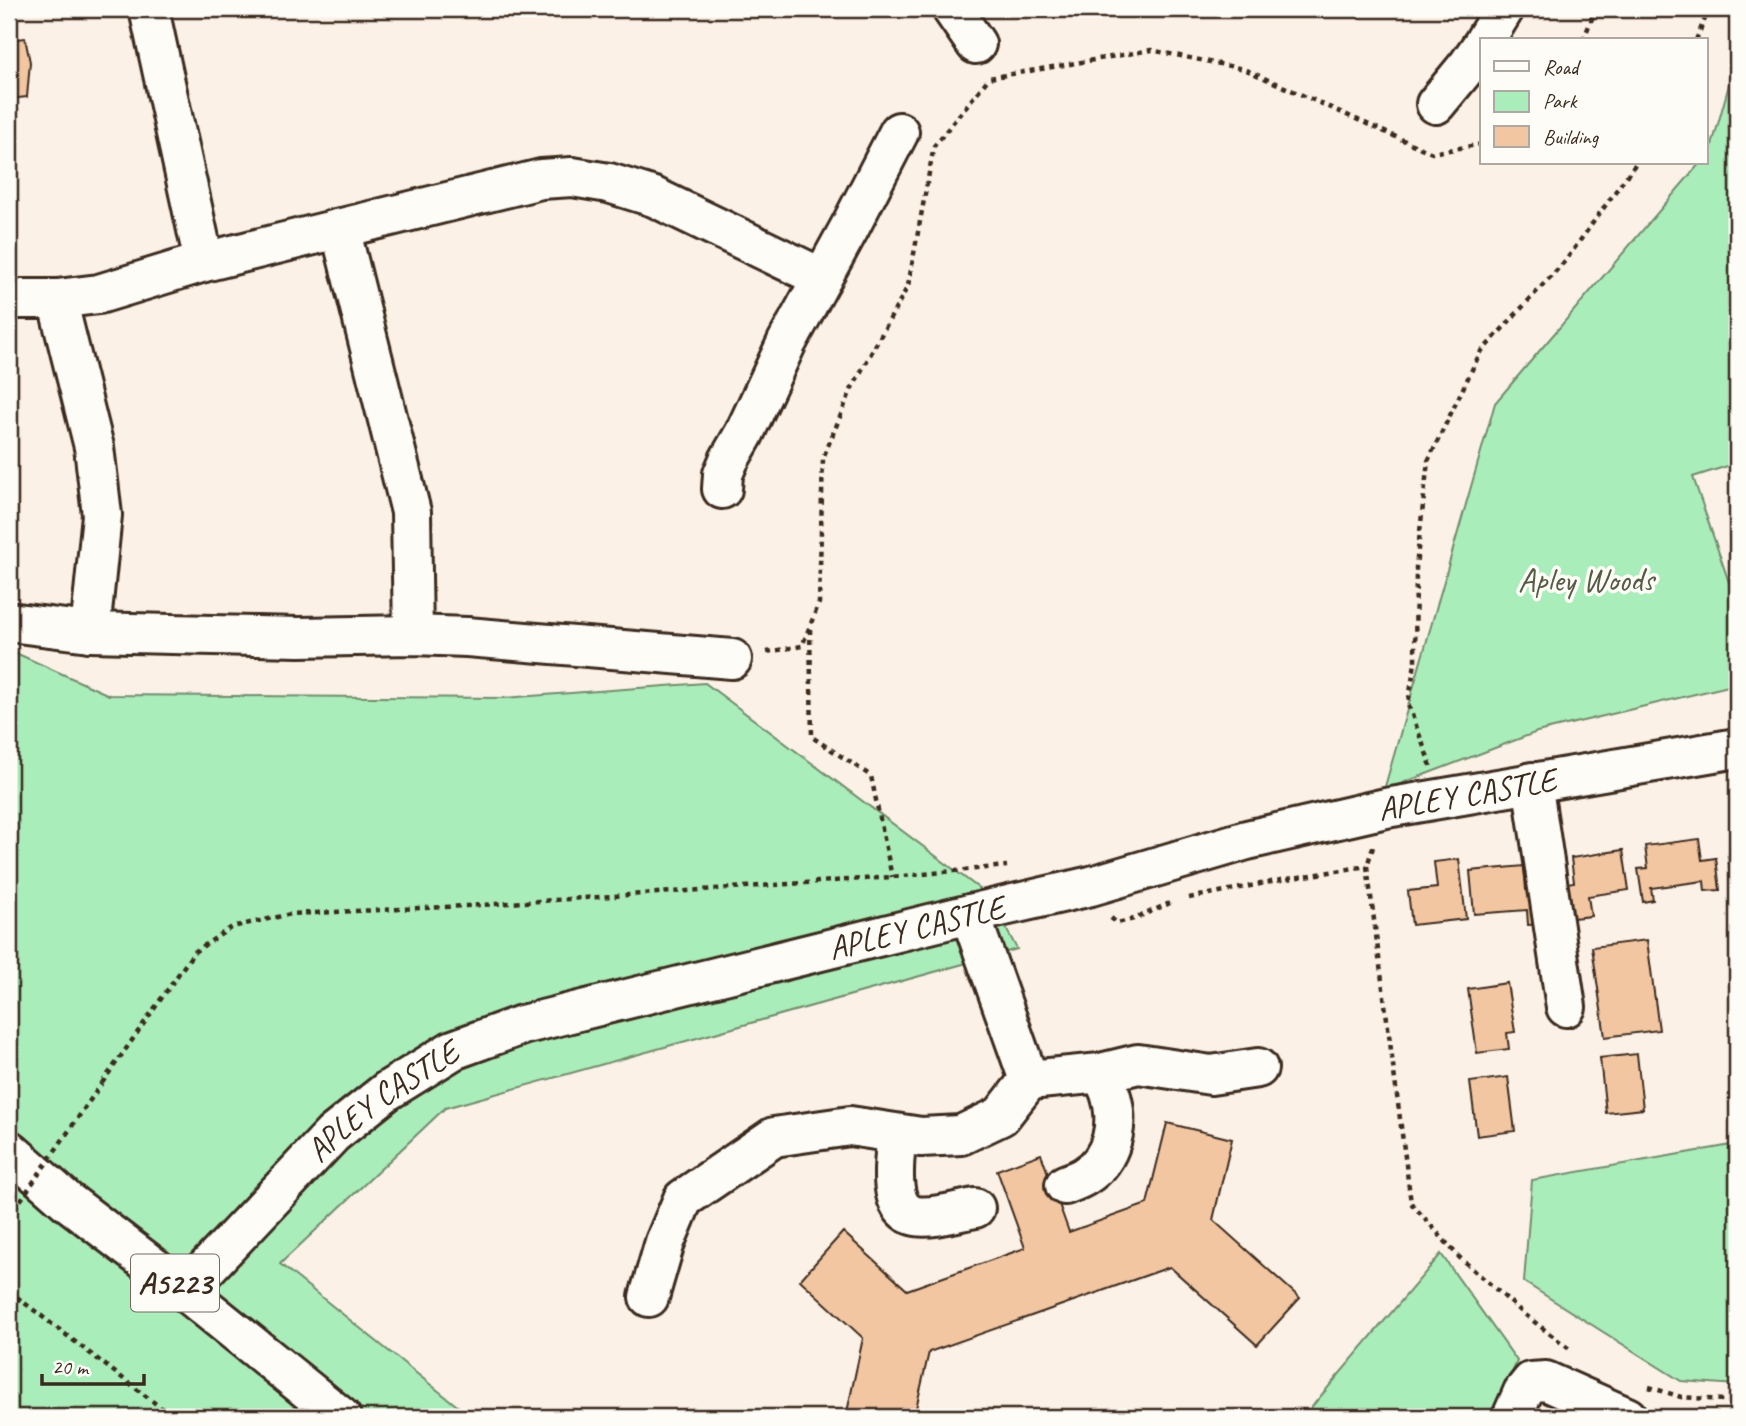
<svg xmlns="http://www.w3.org/2000/svg" width="1746" height="1426" viewBox="0 0 1746 1426" font-family="Caveat,sans-serif">
  <style>
    .green { fill: #a9eeba; stroke: #728c6c; stroke-width: 2 }
    .building { fill: #f2c6a1; stroke: #3b2a1e; stroke-width: 2 }
    .lines { fill: none; stroke-linecap: round; stroke-linejoin: round }
    .minor-casing { stroke: #3b2a1e; stroke-width: 44 }
    .major-casing { stroke: #3b2a1e; stroke-width: 44 }
    .path { stroke: #3b2a1e; stroke-width: 4.5; stroke-dasharray: 5 5; stroke-linecap: butt }
    .minor { stroke: #fdfcf7; stroke-width: 38 }
    .major { stroke: #fdfcf7; stroke-width: 38 }
    .path-bridge { stroke: #3b2a1e; stroke-width: 4.5; stroke-dasharray: 5 5; stroke-linecap: butt }
    .labels { text-anchor: middle; dominant-baseline: central; stroke-width: 7; stroke-linejoin: round; paint-order: stroke }
    .shield { fill: #fdfcf7; stroke: #75695f; stroke-width: 2 }
    .shield-label { font-size: 32px; font-weight: bold; fill: #3b2a1e }
    .park-label { font-size: 33px; fill: #565b45; stroke: #fdfcf7 }
    .street-label { font-size: 33px; fill: #3b2a1e; stroke: #fdfcf7 }
  </style>
  <rect width="100%" height="100%" fill="#fbf1e6"/>
  <filter id="ink" filterUnits="userSpaceOnUse"><feTurbulence type="fractalNoise" baseFrequency=".0143" numOctaves="2"/><feDisplacementMap in="SourceGraphic" scale="14" xChannelSelector="R" yChannelSelector="G"/><feConvolveMatrix kernelMatrix="1 2 1 2 8 2 1 2 1" color-interpolation-filters="sRGB"/></filter>
  <g filter="url(#ink)">
    <!-- green -->
    <g class="green">
      <path d="M1737 56V463L1693 477 1737 606V684L1537 732 1384 790 1495 403 1700 163H1706V155L1711 149Z"/>
      <path d="M9 650 109 695 504 698 705 683 989 896 1017 949 445 1108 280 1264 471 1417H9Z"/>
      <path d="M1737 1144V1385L1681 1381 1524 1282 1532 1180Z"/>
      <path d="M1441 1254 1517 1361 1494 1417H1303Z"/>
    </g>
    <!-- building -->
    <g class="building">
      <path d="M25 38 30 62 27 97 9 99V40Z"/>
      <path d="M1699 839 1702 860 1716 858 1720 890 1705 891 1704 881 1651 888 1653 900 1643 902 1638 869 1648 868 1645 846Z"/>
      <path d="M1623 850 1629 890 1588 896 1591 916 1564 919 1559 884 1574 882 1571 858Z"/>
      <path d="M1737 855V885L1732 886 1728 856Z"/>
      <path d="M1459 859 1466 919 1412 925 1408 891 1437 888 1434 862Z"/>
      <path d="M1524 866 1526 890 1537 889 1541 924 1528 925 1527 910 1474 914 1470 871Z"/>
      <path d="M1647 940 1659 1030 1605 1037 1592 947Z"/>
      <path d="M1507 983 1515 1032 1507 1033 1509 1049 1477 1053 1468 989Z"/>
      <path d="M1637 1054 1643 1109 1606 1113 1600 1058Z"/>
      <path d="M1508 1077 1515 1131 1477 1136 1470 1082Z"/>
      <path d="M1167 1123 1232 1139 1213 1220 1300 1298 1257 1345 1170 1267 929 1352 914 1417H846L863 1338 800 1280 843 1232 907 1290 1025 1248 997 1170 1041 1154 1069 1232 1147 1204Z"/>
    </g>
    <g class="lines">
      <defs>
        <g id="minor">
          <path d="M149 9 204 262"/>
          <path d="M952 9 976 44"/>
          <path d="M1485 40 1504 9"/>
          <path d="M1436 104 1469 64 1482 45"/>
          <path d="M340 228 411 512 413 635"/>
          <path d="M9 297 16 299H57L99 294 204 262 541 179 572 177 609 183 654 197 822 278"/>
          <path d="M57 299 94 447 102 515 90 632"/>
          <path d="M722 489 723 474 729 460 744 434 787 342 850 227 899 132"/>
          <path d="M9 622 90 632 299 637 413 635 467 637 732 659"/>
          <path d="M1532 782 1566 1007"/>
          <path d="M1029 1080 1101 1073 1138 1064 1211 1075 1258 1068"/>
          <path d="M897 1134C895 1155 885 1211 916 1216 933 1219 958 1211 975 1208"/>
          <path d="M1065 1185C1072 1182 1079 1180 1085 1176 1113 1159 1120 1123 1110 1093 1108 1087 1104 1080 1101 1073"/>
          <path id="s1" d="M185 1291 333 1134 387 1091 453 1050 522 1025 970 914 1091 886 1247 840 1386 808 1737 748"/>
          <path d="M649 1297 665 1242 683 1199 774 1137 850 1126 921 1137 961 1135 1001 1116 1029 1080 970 914"/>
          <path d="M1512 1417 1523 1392 1531 1382 1546 1381 1627 1417"/>
        </g>
        <path id="major" d="M9 1150 67 1201 185 1291 341 1417"/>
      </defs>
      <!-- minor casing -->
      <use href="#minor" class="minor-casing"/>
      <!-- major casing -->
      <use href="#major" class="major-casing"/>
      <!-- path -->
      <g class="path">
        <path d="M1583 40 1596 9"/>
        <path d="M1696 40 1709 9"/>
        <path d="M810 629 812 737 871 776 892 877"/>
        <path d="M767 652 802 646 819 603 823 458 852 388 908 286 934 146 989 78 1151 50 1244 69 1432 153 1482 144"/>
        <path d="M1431 766 1408 704 1415 663 1416 567 1428 461 1480 353 1566 260 1636 163"/>
        <path d="M1373 847 1367 866 1411 1203 1459 1257 1523 1313 1572 1351"/>
        <path d="M1189 898 1281 880 1367 866"/>
        <path d="M1111 918 1117 923 1134 919 1170 903"/>
        <path d="M102 1083 194 952 232 927 291 914 466 906 892 877 1007 866"/>
        <path d="M9 1291 173 1417"/>
        <path d="M1649 1387 1681 1397 1737 1401"/>
      </g>
      <!-- minor -->
      <use href="#minor" class="minor"/>
      <!-- major -->
      <use href="#major" class="major"/>
      <!-- path-bridge -->
      <path class="path-bridge" d="M9 1217 102 1083"/>
    </g>
  </g>
  <g class="labels">
    <!-- shield labels -->
    <rect class="shield" x="131" y="1254.5" width="88" height="57" rx="5"/>
    <g class="shield-label">
      <text x="175" y="1283">A5223</text>
    </g>
    <!-- park labels -->
    <g class="park-label">
      <text x="1586" y="580">Apley Woods</text>
    </g>
    <!-- street labels -->
    <g class="street-label">
      <text stroke="none"><textPath href="#s1" startOffset="1409">APLEY CASTLE</textPath></text>
      <text stroke="none"><textPath href="#s1" startOffset="842">APLEY CASTLE</textPath></text>
      <text stroke="none"><textPath href="#s1" startOffset="275">APLEY CASTLE</textPath></text>
    </g>
  </g>
  <!-- margin -->
  <rect width="1746" height="1426" fill="none" stroke="#fdfcf7" stroke-width="35"/>
  <rect x="18" y="18" width="1711" height="1391" fill="none" stroke="#3b2a1e" stroke-width="2.5" filter="url(#ink)"/>
  <!-- legend -->
  <rect x="1480" y="38" width="228" height="126" fill="#fdfcf7" stroke="#afa8a0" stroke-width="2"/>
  <rect x="1494" y="61" width="35" height="10" fill="#fdfcf7" stroke="#afa8a0" stroke-width="2"/>
  <text x="1543" y="74" font-size="21" fill="#3b2a1e">Road</text>
  <rect x="1494" y="91" width="35" height="21" fill="#a9eeba" stroke="#afa8a0" stroke-width="2"/>
  <text x="1543" y="108" font-size="21" fill="#3b2a1e">Park</text>
  <rect x="1494" y="126" width="35" height="21" fill="#f2c6a1" stroke="#afa8a0" stroke-width="2"/>
  <text x="1543" y="144" font-size="21" fill="#3b2a1e">Building</text>
  <!-- scale -->
  <path d="M42 1374v10h102v-10" fill="none" stroke="#3b2a1e" stroke-width="3.5"/>
  <text x="52" y="1374" font-size="21" fill="#3b2a1e" stroke="#fdfcf7" stroke-width="5" paint-order="stroke">20 m</text>
</svg>
